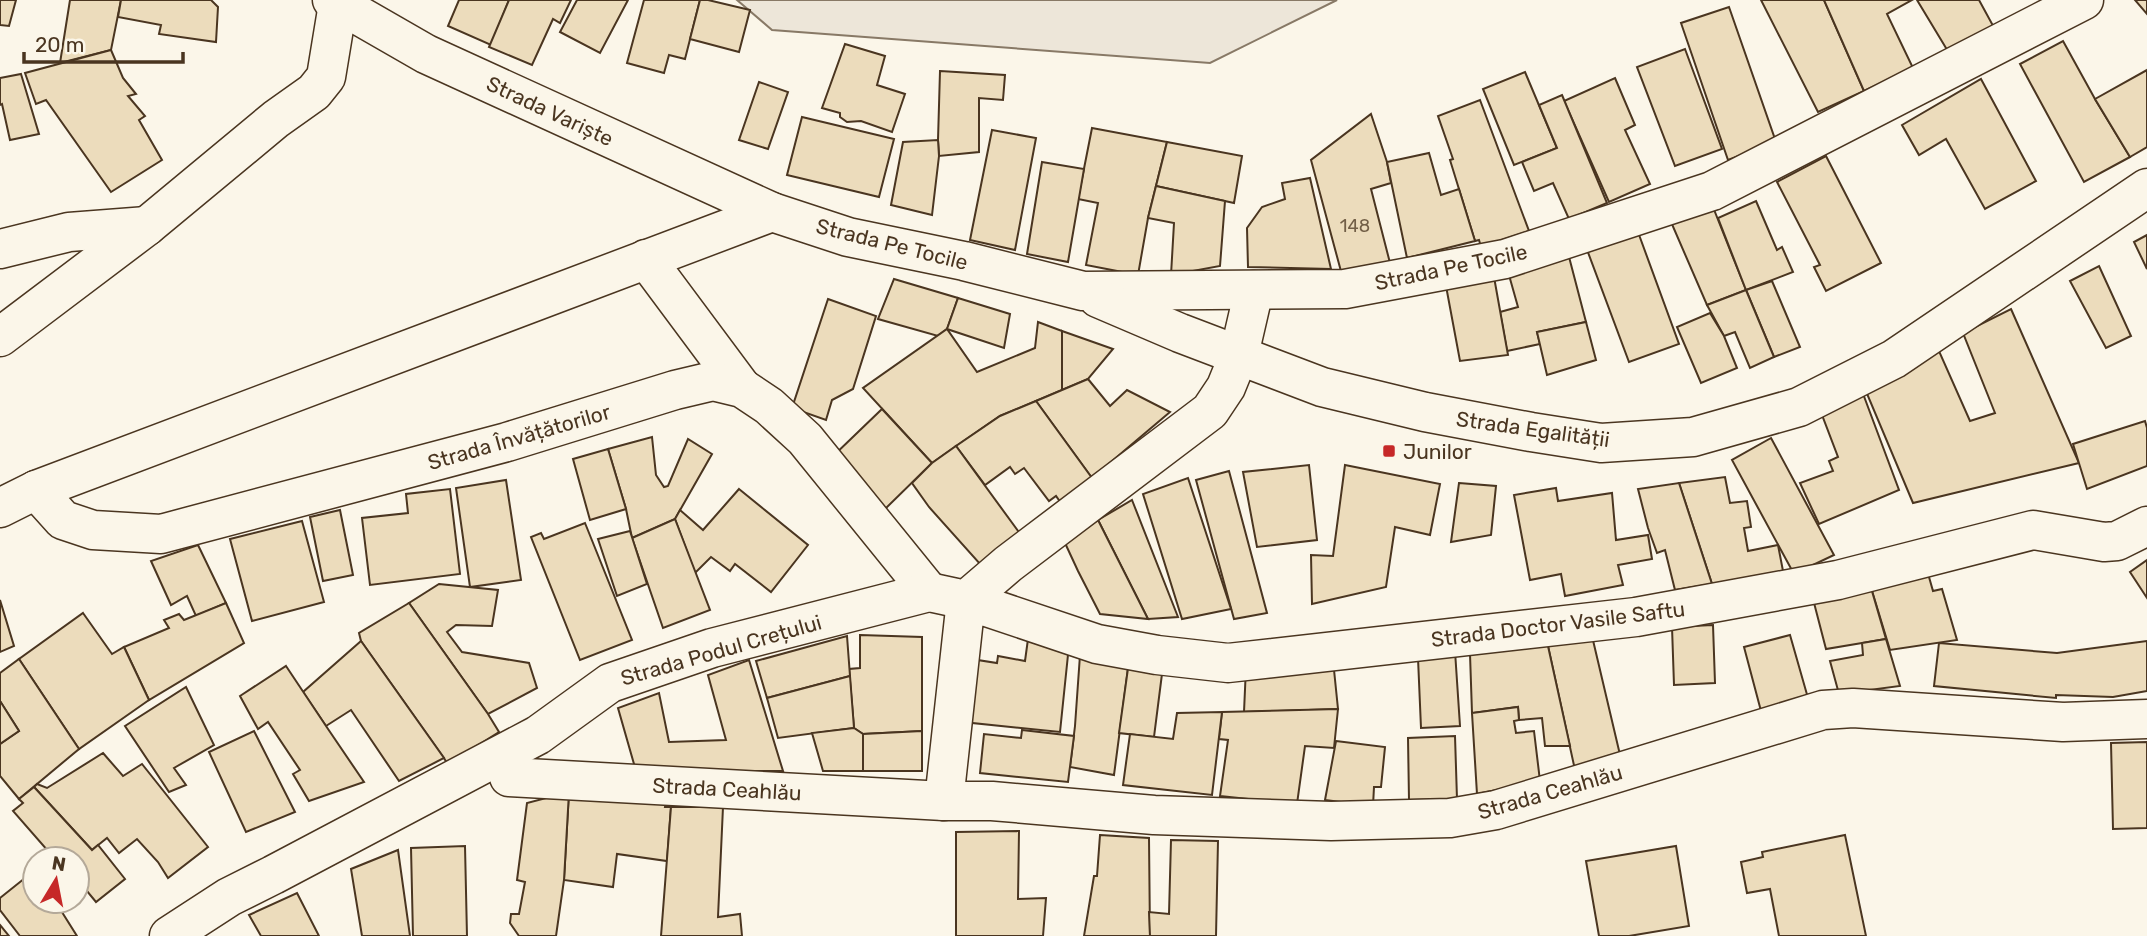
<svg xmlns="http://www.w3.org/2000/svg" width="2147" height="936" viewBox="0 0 2147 936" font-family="Rubik,sans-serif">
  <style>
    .green { fill: #ede6d9; stroke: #887966; stroke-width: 2 }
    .building { fill: #ecdcbc; stroke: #4a3520; stroke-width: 2 }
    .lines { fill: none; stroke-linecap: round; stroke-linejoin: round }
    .minor-casing { stroke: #4a3520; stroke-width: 41 }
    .minor { stroke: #fbf6e9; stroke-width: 38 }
    .poi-dot { fill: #c62828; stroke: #fbf6e9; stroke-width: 2.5 }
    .labels { text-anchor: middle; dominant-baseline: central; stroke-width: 5; stroke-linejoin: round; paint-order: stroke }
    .number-label { font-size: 18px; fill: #725f47 }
    .street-label { font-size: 21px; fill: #4a3520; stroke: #fbf6e9 }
    .poi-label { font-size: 21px; fill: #4a3520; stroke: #fbf6e9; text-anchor: start }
  </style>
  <rect width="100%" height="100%" fill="#fbf6e9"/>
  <!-- green -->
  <path class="green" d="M737 0H1337L1210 63 772 30Z"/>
  <!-- building -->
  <g class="building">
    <path d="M0 0H16L9 26 0 25Z"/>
    <path d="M70 0H121L111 50 60 63Z"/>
    <path d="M121 0H211L218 7 216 42 159 34 161 25 118 17Z"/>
    <path d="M459 0H509L491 45 448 26Z"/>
    <path d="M509 0H571L560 23 553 19 532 65 489 47Z"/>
    <path d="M577 0H628L600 53 560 32Z"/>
    <path d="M644 0H700L685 59 669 55 664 73 627 63Z"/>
    <path d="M700 0H708L750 10 739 52 690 39Z"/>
    <path d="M1761 0H1824L1864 91 1818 112Z"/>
    <path d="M1824 0H1912L1887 14 1913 68 1864 91Z"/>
    <path d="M1917 0H1979L1997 33 1952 58Z"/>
    <path d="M2135 0H2147V14Z"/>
    <path d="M1729 7 1776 142 1728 160 1681 23Z"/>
    <path d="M2063 41 2095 99 2130 157 2084 182 2020 64Z"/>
    <path d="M845 44 885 56 877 85 905 94 892 132 861 121 847 122 840 117V113L822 108Z"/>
    <path d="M1685 49 1722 149 1675 166 1637 67Z"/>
    <path d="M111 50 123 78 136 94 128 96 145 116 139 120 162 160 111 192 46 100 36 104 25 73Z"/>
    <path d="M2147 70V147L2130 157 2095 99Z"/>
    <path d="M940 71 1005 75 1003 100 979 98V152L939 156 938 140Z"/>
    <path d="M1525 72 1557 148 1514 165 1483 89Z"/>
    <path d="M21 74 39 134 10 140 2 104 0 105V78Z"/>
    <path d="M1615 78 1635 125 1625 130 1650 184 1609 202 1564 101Z"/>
    <path d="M1981 79 2036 181 1985 209 1946 139 1919 155 1902 125Z"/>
    <path d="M759 82 788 92 768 149 739 140Z"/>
    <path d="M1562 95 1607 203 1569 219 1553 183 1534 191 1522 162 1557 148 1539 105Z"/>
    <path d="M1480 100 1529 231 1481 247 1479 240 1475 241 1450 160 1453 159 1438 116Z"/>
    <path d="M1371 114 1387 162 1391 183 1371 189 1390 263 1342 275 1311 160Z"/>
    <path d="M802 117 894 139 879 197 787 175Z"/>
    <path d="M1092 128 1167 142 1148 218 1138 275 1086 265 1098 203 1078 199Z"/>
    <path d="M992 130 1036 138 1015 250 970 240Z"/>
    <path d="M938 140 939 156 932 215 891 205 903 142Z"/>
    <path d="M1167 142 1242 156 1234 203 1156 186Z"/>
    <path d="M1429 153 1441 195 1459 189 1475 241 1407 258 1387 162Z"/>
    <path d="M1826 156 1881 263 1826 291 1814 267 1820 265 1777 182Z"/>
    <path d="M1042 162 1084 169 1068 262 1027 254Z"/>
    <path d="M1310 178 1331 269 1248 267 1247 228 1262 207 1285 199 1282 183Z"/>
    <path d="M1156 186 1225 201 1220 266 1171 275 1174 223 1148 218Z"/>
    <path d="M1709 197 1746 290 1707 305 1668 215Z"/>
    <path d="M1756 201 1777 250 1782 247 1793 272 1746 290 1718 218Z"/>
    <path d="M1638 232 1679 344 1629 362 1586 247Z"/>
    <path d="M2147 235V269L2134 242Z"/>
    <path d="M1568 253 1586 322 1537 332 1540 344 1507 351 1500 312 1518 307 1507 268Z"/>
    <path d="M2099 266 2131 336 2106 348 2070 281Z"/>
    <path d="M1494 277 1508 355 1460 361 1446 286Z"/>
    <path d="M894 279 958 298 947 329 938 336 878 319Z"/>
    <path d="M1772 281 1800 347 1774 357 1746 290Z"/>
    <path d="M1746 290 1774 357 1750 368 1735 332 1724 336 1707 305Z"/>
    <path d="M958 298 1010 314 1004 348 947 329Z"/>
    <path d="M828 299 876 316 853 389 832 400 826 420 792 408Z"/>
    <path d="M2011 309 2079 463 1913 503 1865 389 1939 351 1970 421 1995 413 1963 333Z"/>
    <path d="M1710 313 1724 336 1737 368 1701 383 1677 327Z"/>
    <path d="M1038 322 1062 331V390L1000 416 932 463 863 388 947 329 977 372 1035 348Z"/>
    <path d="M1586 322 1596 360 1547 375 1537 332Z"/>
    <path d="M1062 331 1113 349 1088 379 1062 390Z"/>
    <path d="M1088 379 1110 406 1127 390 1170 412 1092 478 1036 401Z"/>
    <path d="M1862 391 1899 490 1819 524 1800 483 1833 471 1829 461 1838 457 1819 407Z"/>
    <path d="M1036 401 1092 478 1061 503 1056 496 1049 501 1024 468 1015 474 1010 467 985 485 956 446 1000 416Z"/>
    <path d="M882 409 932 463 883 511 830 459Z"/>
    <path d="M2145 421 2147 428V466L2087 489 2073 444Z"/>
    <path d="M652 437 656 475 664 487 668 486 688 439 712 454 675 519 632 538 626 509 608 449Z"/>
    <path d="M1771 438 1834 555 1794 574 1732 460Z"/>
    <path d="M956 446 1021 535 980 564 929 507 912 483 932 463Z"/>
    <path d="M608 449 626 509 590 520 573 459Z"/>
    <path d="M1309 465 1317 540 1257 547 1243 472Z"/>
    <path d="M1345 465 1440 484 1430 535 1395 527 1386 587 1312 604 1311 555 1333 556Z"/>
    <path d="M1229 471 1267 613 1234 619 1196 480Z"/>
    <path d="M1725 477 1730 503 1747 501 1751 527 1744 528 1748 551 1778 545 1783 571 1712 584 1679 483Z"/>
    <path d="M1188 478 1231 609 1182 619 1143 494Z"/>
    <path d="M506 480 521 580 470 587 456 488Z"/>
    <path d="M1459 483 1496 486 1491 535 1451 542Z"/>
    <path d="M1679 483 1712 584 1675 590 1665 550 1657 553 1648 528 1638 489Z"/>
    <path d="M1556 488 1558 501 1612 493 1616 540 1648 535 1652 559 1618 565 1623 585 1565 596 1561 574 1530 580 1514 495Z"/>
    <path d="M450 489 460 574 370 585 362 518 408 513 406 494Z"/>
    <path d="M739 489 808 545 771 592 735 564 730 571 711 557 695 573 675 519 680 510 703 530Z"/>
    <path d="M1132 500 1178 617 1148 619 1098 520Z"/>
    <path d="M340 510 353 575 323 581 310 517Z"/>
    <path d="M675 519 710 610 663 628 632 538Z"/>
    <path d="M1098 520 1148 619 1100 614 1078 571 1065 543Z"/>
    <path d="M302 521 324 602 252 621 230 539Z"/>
    <path d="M585 523 632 640 580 660 531 537 541 533 544 539Z"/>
    <path d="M630 531 647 584 617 596 598 539Z"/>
    <path d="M198 545 226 603 196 616 187 596 171 605 151 561Z"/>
    <path d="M2147 560V598L2130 572Z"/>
    <path d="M1925 563 1933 591 1942 589 1957 640 1890 650 1869 581Z"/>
    <path d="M1869 581 1886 639 1826 649 1813 599Z"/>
    <path d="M439 584 498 590 492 626 456 625 447 632 462 652 529 663 537 688 488 714 409 603Z"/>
    <path d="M0 600 14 646 0 652Z"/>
    <path d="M226 603 244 643 149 700 124 647 169 628 164 620 179 614 184 620Z"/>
    <path d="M409 603 488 714 499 732 448 764 361 641 359 633Z"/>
    <path d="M83 613 112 654 124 647 149 700 79 749 19 659Z"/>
    <path d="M1713 625 1715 683 1674 685 1672 627Z"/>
    <path d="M860 635 922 637V731L863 734 854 728 849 669 860 668Z"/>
    <path d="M1790 635 1808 698 1761 711 1744 647Z"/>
    <path d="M847 636 850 676 767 698 756 661Z"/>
    <path d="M1592 636 1621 759 1575 770 1546 637Z"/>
    <path d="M1546 637 1570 746H1545L1542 718 1519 720 1518 707 1472 713 1470 654Z"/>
    <path d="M1028 639 1069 645 1060 732 963 722 971 659 997 663 998 656 1025 661Z"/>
    <path d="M1886 639 1900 686 1839 694 1830 661 1863 655 1862 643Z"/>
    <path d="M361 641 444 758 399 781 351 710 326 726 303 692Z"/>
    <path d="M2147 641V691L2113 697 2056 695V698L1934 686 1939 643 2057 653Z"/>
    <path d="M1455 651 1460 726 1421 728 1418 658Z"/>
    <path d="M1080 655 1129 661 1114 775 1070 767 1075 726Z"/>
    <path d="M19 659 79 749 19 799 0 776V744L19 731 0 701V673Z"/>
    <path d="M749 660 783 771H636L618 708 659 693 669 742 726 740 708 675Z"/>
    <path d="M1333 660 1338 709 1244 712 1246 667Z"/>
    <path d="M1129 661 1163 666 1154 737 1119 733Z"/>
    <path d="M286 666 326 726 364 782 309 801 293 774 300 770 268 722 258 729 240 696Z"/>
    <path d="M850 676 854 728 778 738 767 698Z"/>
    <path d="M186 687 214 745 174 768 186 785 169 792 125 726Z"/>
    <path d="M0 701 19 731 0 744Z"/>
    <path d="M1518 707 1519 720 1514 721 1516 733 1534 731 1540 781 1477 794 1472 713Z"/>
    <path d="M1338 709 1334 748 1305 746 1297 804 1220 796 1228 740 1219 739 1222 712Z"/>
    <path d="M1222 712 1212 795 1123 785 1130 734 1173 739 1177 713Z"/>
    <path d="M854 728 863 734V771H823L812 733Z"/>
    <path d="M1022 730 1074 736 1068 782 980 773 984 734 1021 738Z"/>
    <path d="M254 731 295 812 246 832 209 752Z"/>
    <path d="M922 731V771H863V734Z"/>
    <path d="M1455 736 1457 799 1409 800 1408 738Z"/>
    <path d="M1336 741 1385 747 1381 787H1374L1373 806 1325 800Z"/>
    <path d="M2147 742V828L2113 829 2111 743Z"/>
    <path d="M103 753 123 776 142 764 208 847 168 878 158 862 137 839 119 853 107 838 92 850 34 787 37 784 47 788Z"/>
    <path d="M34 787 92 850 98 845 125 879 96 902 77 879V859H55L13 811 23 803 19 799Z"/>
    <path d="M569 792 666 801 665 807H671L667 861 617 854 613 887 564 880Z"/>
    <path d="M569 792 564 880 556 936H519L510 923 511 914H519L525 882 517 880 527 803Z"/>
    <path d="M671 807H723L718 917 740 914 742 936H661Z"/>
    <path d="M1019 831 1018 899 1046 898 1043 936H956V832Z"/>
    <path d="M1100 835 1149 838 1150 936H1084L1094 876H1097Z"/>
    <path d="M1845 835 1866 936H1779L1770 889 1747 893 1741 862 1763 857 1762 852Z"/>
    <path d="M1171 840 1218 841 1216 936H1150L1149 912 1169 914Z"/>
    <path d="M465 846 467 936H413L411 848Z"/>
    <path d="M1676 846 1689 926 1629 936H1599L1586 861Z"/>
    <path d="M398 850 410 936H362L351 869Z"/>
    <path d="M35 870V901H55L77 936H20L0 910V898Z"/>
    <path d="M297 893 319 936H261L249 915Z"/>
    <path d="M0 925 9 936H0Z"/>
  </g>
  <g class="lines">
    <defs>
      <g id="minor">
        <path d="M332 0 426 54 772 212 848 237 964 261 1083 291 1345 289 1505 259 1712 191 2084 0"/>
        <path d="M0 249 69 232 147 226"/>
        <path d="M646 259 742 388"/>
        <path d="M1098 298 1180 333 1322 387 1425 412 1531 432 1601 443 1693 437 1799 407 1894 359 2147 188"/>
        <path d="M0 337 147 226 276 119 314 92 326 77 338 4"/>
        <path d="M36 490 63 520 93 530 161 534 507 442 675 390 713 381 742 388 769 406 805 439 929 592"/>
        <path d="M0 508 36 490 772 212"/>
        <path d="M509 777 944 801H992L1154 815 1331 821 1450 818 1496 810 1823 710 1853 708 2063 722 2147 719"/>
        <path d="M944 801 966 600 1097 644 1157 655 1228 663 1636 617 1838 580 2033 530 2104 542 2117 541 2147 526"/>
        <path d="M169 936 229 897 273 875 538 735 610 683 712 648 929 592 966 600 1008 564 1210 411 1226 387 1239 355 1254 290"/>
      </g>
    </defs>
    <!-- minor casing -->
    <use href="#minor" class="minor-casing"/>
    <!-- minor -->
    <use href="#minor" class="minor"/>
  </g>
  <!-- markers -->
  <rect class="poi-dot" x="1382" y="444" width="14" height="14" rx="3.5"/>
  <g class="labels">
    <!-- number labels -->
    <g class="number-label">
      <text x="1355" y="226">148</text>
    </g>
    <!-- street labels -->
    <g class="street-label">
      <text transform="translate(550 111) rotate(25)">Strada Variște</text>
      <text transform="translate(892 244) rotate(14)">Strada Pe Tocile</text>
      <text transform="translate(1451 267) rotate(-12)">Strada Pe Tocile</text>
      <text transform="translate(1533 429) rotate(8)">Strada Egalității</text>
      <text transform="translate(519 437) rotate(-16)">Strada Învățătorilor</text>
      <text transform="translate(1558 624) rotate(-7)">Strada Doctor Vasile Saftu</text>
      <text transform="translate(721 650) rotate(-16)">Strada Podul Crețului</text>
      <text transform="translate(727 789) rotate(3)">Strada Ceahlău</text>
      <text transform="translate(1550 792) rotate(-16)">Strada Ceahlău</text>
    </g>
    <!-- poi labels -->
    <g class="poi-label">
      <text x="1403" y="451">Junilor</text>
    </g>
  </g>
  <!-- north arrow -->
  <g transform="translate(56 880) rotate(10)"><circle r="33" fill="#fbf6e9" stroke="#b4a999" stroke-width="2"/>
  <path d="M0-5L12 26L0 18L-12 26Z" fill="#c62828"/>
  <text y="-10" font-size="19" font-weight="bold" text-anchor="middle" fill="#4a3520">N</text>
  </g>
  <!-- scale -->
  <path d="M24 52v10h159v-10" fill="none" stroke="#4a3520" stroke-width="3.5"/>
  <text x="35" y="52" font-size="21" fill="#4a3520" stroke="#fbf6e9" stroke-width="5" paint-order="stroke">20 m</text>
</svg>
